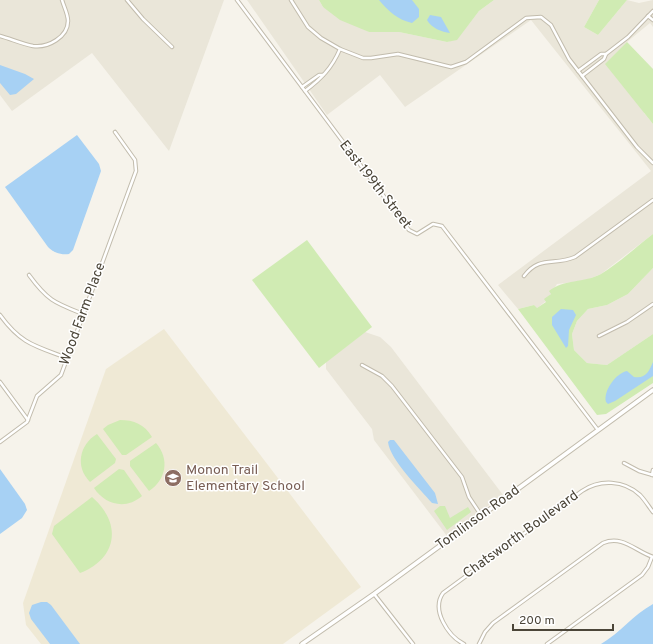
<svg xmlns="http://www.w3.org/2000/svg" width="653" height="644" viewBox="0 0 653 644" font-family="Overpass,sans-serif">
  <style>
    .residential { fill: #eae6d9 }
    .education { fill: #efe9d5 }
    .green { fill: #d0ebb3 }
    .water { fill: #a7d1f4 }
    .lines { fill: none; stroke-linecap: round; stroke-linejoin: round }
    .minor-casing { stroke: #c2bcad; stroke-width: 4.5 }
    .tertiary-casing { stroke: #c2bcad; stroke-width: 5.5 }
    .minor { stroke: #fff; stroke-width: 2.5 }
    .tertiary { stroke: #fff; stroke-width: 3.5 }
    .labels { text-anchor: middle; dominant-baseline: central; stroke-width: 3; stroke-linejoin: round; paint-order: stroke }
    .street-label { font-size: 14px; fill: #4b4538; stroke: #fff }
    .education-label { font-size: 14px; fill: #785e54; stroke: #fff; text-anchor: start }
  </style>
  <rect width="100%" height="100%" fill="#f6f3eb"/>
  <!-- residential -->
  <g class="residential">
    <path d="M0 0H224L169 151 92 53 12 111 0 95Z"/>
    <path d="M247 0H319L323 7 369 32H399L447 42 457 39 479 11 494 0H599L584 27 598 35 627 0 639 3 653 0V27L650 23 627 42 644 113 653 124V234L601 274 584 281 557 284 546 301 536 309 534 305 518 309 498 285 651 171 531 20 405 107 380 75 327 115Z"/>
    <path d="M653 268V334L607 365 587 363 574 350 572 334 577 321 588 309 607 305 628 294Z"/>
    <path d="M365 332 380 337 391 347 503 495 447 536 374 440 372 429 326 369V362Z"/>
  </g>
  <!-- education -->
  <path class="education" d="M164 329 361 587 283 644H41L26 625 23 603 106 369Z"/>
  <!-- green -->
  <g class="green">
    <path d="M319 0H494L479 11 457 40 447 42 399 32H369L340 20 323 7Z"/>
    <path d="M599 0H627L598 35 584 27Z"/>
    <path d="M627 42 653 69V124L605 64Z"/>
    <path d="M653 234V268L628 294 607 305 588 309 577 321 572 334 574 350 587 363 607 365 653 334V383L606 414 597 415 518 309 534 305 537 308 546 302 544 299 551 294 549 291C564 279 584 283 601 274 619 263 636 247 653 234Z"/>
    <path d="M307 240 372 327 319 368 252 280Z"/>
    <path d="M120 420C134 420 144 424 152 437L126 455H122L103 429 108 425Z"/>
    <path d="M97 434 116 459 115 463 90 482C75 467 79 445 97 434Z"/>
    <path d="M156 443C170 459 166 480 149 491L130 466V461Z"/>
    <path d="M119 469 124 470 142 496C126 510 105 505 94 488Z"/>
    <path d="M92 497C122 523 118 558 80 573L52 534 54 526Z"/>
    <path d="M440 506H445L450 518 468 507 471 512 447 530 434 511Z"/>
  </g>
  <!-- water -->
  <g class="water">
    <path d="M379 0H412L419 9V17L412 23C398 20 388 11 379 0Z"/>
    <path d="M430 15 441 17 450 33C442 32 431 28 427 20Z"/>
    <path d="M0 65 25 74 34 79 16 94 10 95 0 83Z"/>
    <path d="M77 135 99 164 101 171 73 250 69 254C61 255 54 253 48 247L5 187Z"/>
    <path d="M561 309 573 310 576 315 569 330 568 346 566 348 552 325V317Z"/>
    <path d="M653 362V376L615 401 608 404 606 402C603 391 616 373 627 371L634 377C646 379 649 371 653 362Z"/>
    <path d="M390 440H394L435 493 438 504 432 503C420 489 390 460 388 442Z"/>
    <path d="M0 469 25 504 27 510 22 518 0 534Z"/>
    <path d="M41 602H47L51 605 80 644H50L31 619 29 613 32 605Z"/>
    <path d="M653 604V644H601C620 633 633 615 653 604Z"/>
  </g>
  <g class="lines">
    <defs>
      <g id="minor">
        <path d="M127 0 143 19 172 47"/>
        <path d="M237 0 409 230 417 234 433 224 442 226 598 430"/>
        <path d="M291 0 308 27 321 38 340 49 363 58H371L398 54 451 67 466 62 526 18 541 17 551 25 569 59 637 147 653 163"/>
        <path d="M648 16 653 20"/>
        <path d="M0 36C11 39 22 44 33 46 48 48 68 37 68 21 68 14 64 7 62 0"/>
        <path d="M578 71 601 54H606"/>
        <path d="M582 76 604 59 606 54 628 37 653 11"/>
        <path d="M302 87 319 75H323"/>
        <path d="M305 91C321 79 332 68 340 49"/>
        <path d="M29 275C48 301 55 303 83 314"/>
        <path d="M524 276C540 255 554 266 575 257L653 200"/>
        <path d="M0 315C21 344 35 346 67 358"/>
        <path d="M599 336 627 322 653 304"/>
        <path d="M362 365 382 376 392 386 462 477 469 497 481 515"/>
        <path d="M0 382 28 420"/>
        <path d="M0 442 27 422 37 396 61 375 136 171 135 160 115 132"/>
        <path d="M624 463 639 471 653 475"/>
        <path d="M652 475 653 470"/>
        <path d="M374 594 413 644"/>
        <path d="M464 644C448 636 431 610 443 593L582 491C600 479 624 480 640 495 645 500 649 507 653 512"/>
        <path d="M479 644 485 632 493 623 603 543C623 535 635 551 653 557"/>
        <path d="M547 644 642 575 648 567 652 557"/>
      </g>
      <path id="tertiary" d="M302 644 374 594 653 390"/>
    </defs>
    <!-- minor casing -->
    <use href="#minor" class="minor-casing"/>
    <!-- tertiary casing -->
    <use href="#tertiary" class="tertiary-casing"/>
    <!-- minor -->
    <use href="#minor" class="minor"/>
    <!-- tertiary -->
    <use href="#tertiary" class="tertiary"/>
  </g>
  <!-- icons -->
  <defs>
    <symbol id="school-disc" viewBox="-11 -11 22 22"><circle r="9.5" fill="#8d6e63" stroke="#fff"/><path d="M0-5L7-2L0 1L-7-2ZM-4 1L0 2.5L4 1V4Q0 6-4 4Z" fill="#fff"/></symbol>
  </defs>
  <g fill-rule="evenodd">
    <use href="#school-disc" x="163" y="468" width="20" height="20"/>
  </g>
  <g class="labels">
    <!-- street labels -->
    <g class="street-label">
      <text transform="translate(375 185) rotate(52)">East 199th Street</text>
      <text transform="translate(83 314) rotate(-70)">Wood Farm Place</text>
      <text transform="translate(478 518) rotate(-36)">Tomlinson Road</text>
      <text transform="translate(521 535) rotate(-36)">Chatsworth Boulevard</text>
    </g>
    <!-- education labels -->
    <g class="education-label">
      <text x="186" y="470">Monon Trail<tspan x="186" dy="16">Elementary School</tspan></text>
    </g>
  </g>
  <!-- scale -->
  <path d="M513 624v6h100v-6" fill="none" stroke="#4b4538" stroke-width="2"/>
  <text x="519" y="624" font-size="12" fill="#4b4538" stroke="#ffffff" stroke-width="3" paint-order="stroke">200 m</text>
</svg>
